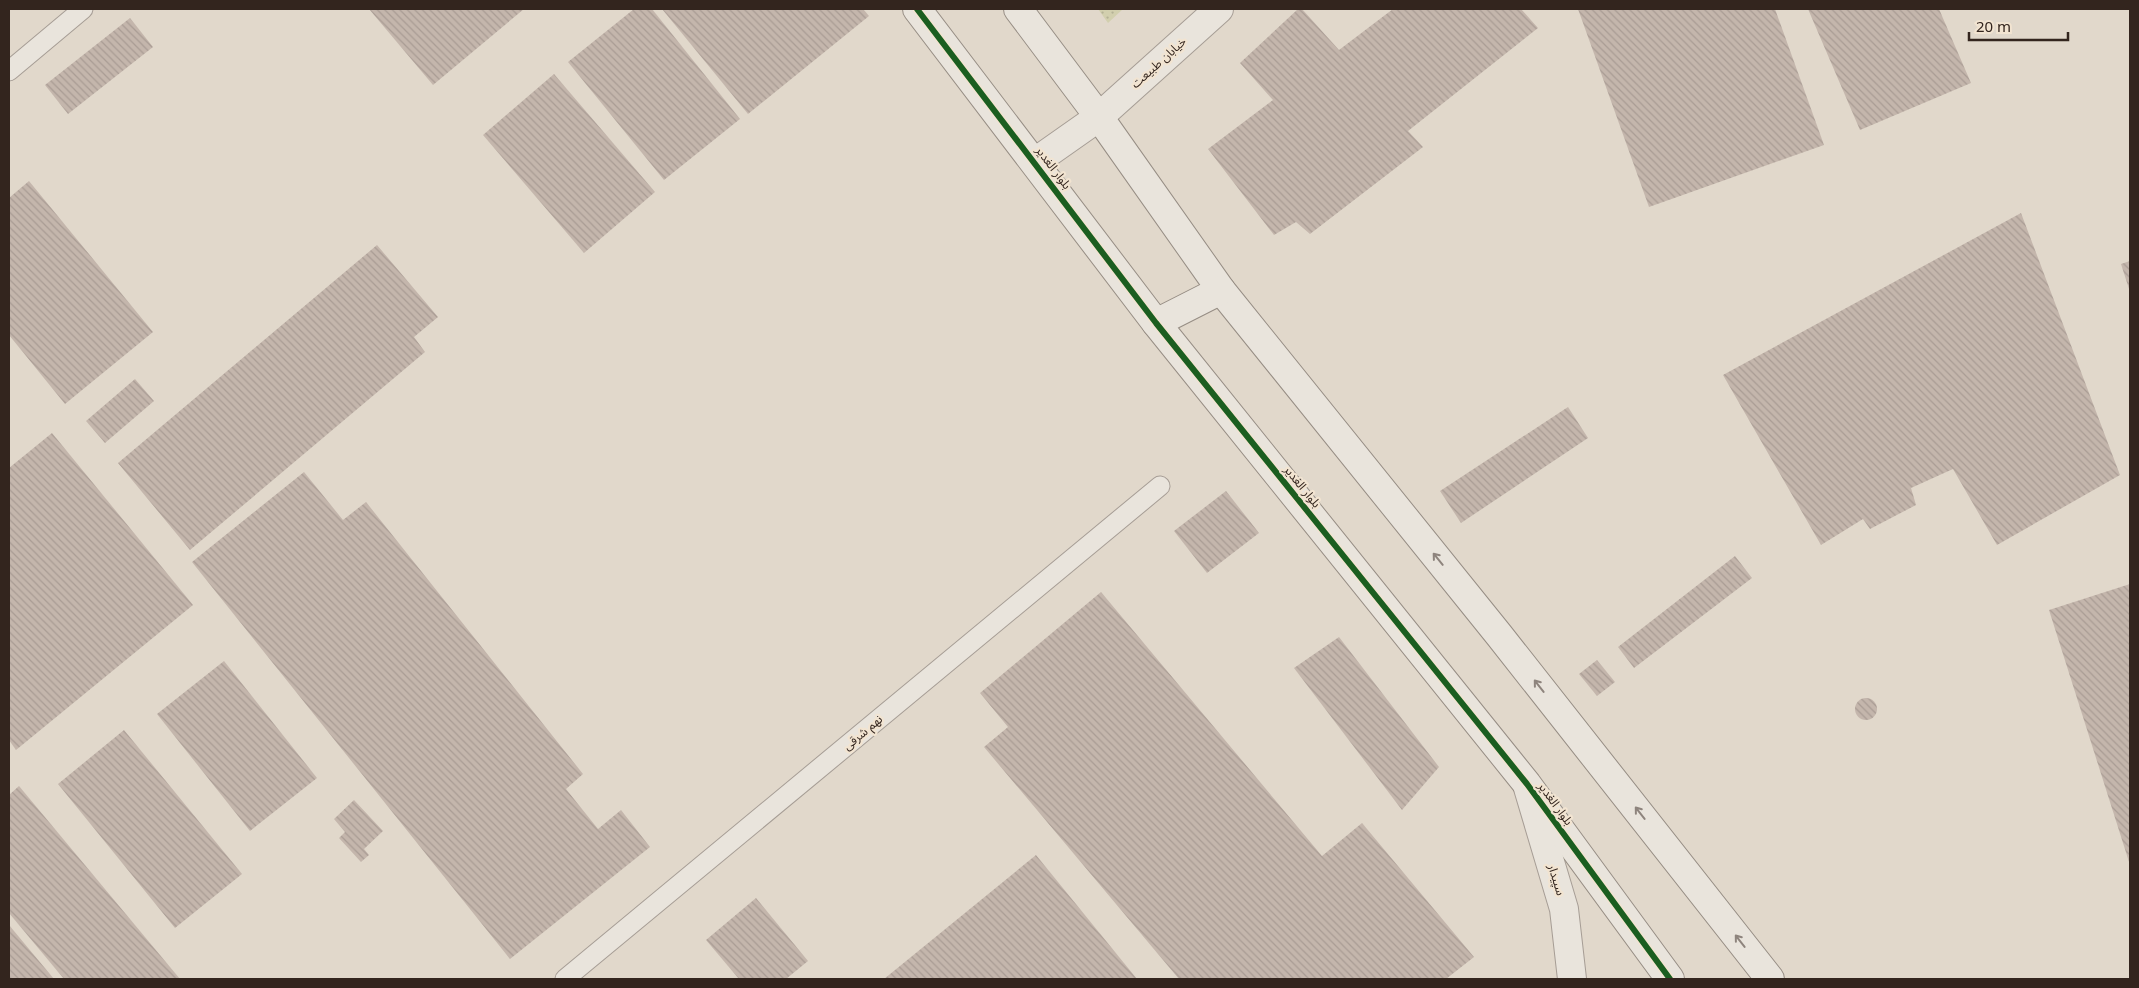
<svg xmlns="http://www.w3.org/2000/svg" width="2139" height="988" viewBox="0 0 2139 988" font-family="Georgia,'Noto Sans Arabic',serif">
  <style>
    .park { fill: url(#park-dots) }
    .building { fill: url(#building-back-hatch) }
    .lines { fill: none; stroke-linecap: round; stroke-linejoin: round }
    .lane-casing { stroke: #a69d95; stroke-width: 21 }
    .street-casing { stroke: #a69d95; stroke-width: 30 }
    .secondary-casing { stroke: #968d84; stroke-width: 30 }
    .lane { stroke: #e9e4dc; stroke-width: 19 }
    .street { stroke: #e9e4dc; stroke-width: 28 }
    .secondary { stroke: #e9e4dc; stroke-width: 28 }
    .cycleway-casing { stroke: #f2e4d1; stroke-width: 9 }
    .cycleway { stroke: #1b5e20; stroke-width: 6 }
    .oneway { stroke: #8e847d }
    .labels { text-anchor: middle; dominant-baseline: central; stroke-width: 4.5; stroke-linejoin: round; paint-order: stroke }
    .street-label { font-size: 12px; fill: #33251e; stroke: #f2e4d1 }
  </style>
  <defs>
    <pattern id="park-dots" width="8" height="8" patternUnits="userSpaceOnUse" patternTransform="scale(1.25)"><rect width="8" height="8" fill="#d2cfae"/><path d="M2 2h.1M6 6h.1" fill="none" stroke="#b5b295" stroke-width="1.8" stroke-linecap="round"/></pattern>
    <pattern id="building-back-hatch" width="6" height="6" patternUnits="userSpaceOnUse" patternTransform="scale(1.25)"><rect width="6" height="6" fill="#c4b6ac"/><path d="M-1 5l2 2M0 0l6 6M5-1l2 2" fill="none" stroke="#a99c94"/></pattern>
  </defs>
  <rect width="100%" height="100%" fill="#e1d8cb"/>
  <!-- park -->
  <path class="park" d="M1098 9H1123L1108 23Z"/>
  <!-- building -->
  <g class="building">
    <path d="M369 9H524L433 85Z"/>
    <path d="M634 9H652L740 119 664 180 568 62Z"/>
    <path d="M662 9H863L869 16 748 114Z"/>
    <path d="M1298 9H1302L1339 50 1393 9H1521L1538 28 1408 131 1423 147 1310 234 1296 222 1274 235 1208 149 1273 100 1240 63Z"/>
    <path d="M1578 9H1775L1824 145 1649 207Z"/>
    <path d="M1808 9H1939L1971 83 1860 130Z"/>
    <path d="M130 18 153 47 68 114 45 85Z"/>
    <path d="M554 74 655 192 584 253 483 135Z"/>
    <path d="M29 181 153 332 65 404 9 335V198Z"/>
    <path d="M2021 213 2120 475 1997 545 1953 469 1911 488 1916 505 1870 529 1863 519 1821 545 1723 375Z"/>
    <path d="M377 245 438 317 414 337 425 352 190 550 118 463Z"/>
    <path d="M2130 261V292L2121 264Z"/>
    <path d="M135 379 154 401 105 443 86 421Z"/>
    <path d="M1568 407 1588 438 1461 523 1440 491Z"/>
    <path d="M52 433 193 605 16 750 9 740V468Z"/>
    <path d="M304 472 343 520 366 502 583 774 566 789 598 829 621 810 650 847 510 959 192 562Z"/>
    <path d="M1226 491 1259 533 1207 573 1174 531Z"/>
    <path d="M1735 556 1752 578 1634 668 1618 647Z"/>
    <path d="M2130 584V865L2049 610Z"/>
    <path d="M1101 592 1322 856 1362 823 1474 957 1446 979H1179L984 747 1008 727 980 693Z"/>
    <path d="M1339 637 1439 767 1402 810 1294 668Z"/>
    <path d="M1597 660 1615 682 1597 696 1579 674Z"/>
    <path d="M224 661 317 778 250 831 157 714Z"/>
    <circle cx="1866" cy="709" r="11"/>
    <path d="M124 730 242 874 175 928 58 784Z"/>
    <path d="M19 786 180 979H64L9 913V795Z"/>
    <path d="M354 800 383 831 364 849 369 855 361 862 339 838 345 832 334 819Z"/>
    <path d="M1036 855 1137 979H884Z"/>
    <path d="M756 898 808 961 786 979H739L706 940Z"/>
    <path d="M9 925 54 979H9Z"/>
  </g>
  <g class="lines">
    <defs>
      <g id="lane">
        <path d="M9 71 83 9"/>
        <path d="M565 979 1160 486"/>
      </g>
      <g id="street">
        <path d="M1035 162 1099 117 1219 9"/>
        <path d="M1528 788 1564 909 1572 979"/>
      </g>
      <g id="secondary">
        <path d="M917 9 1156 323 1527 784 1670 979"/>
        <path d="M1018 9 1099 117 1221 290 1499 635 1770 979"/>
        <path d="M1156 323 1221 290"/>
      </g>
    </defs>
    <!-- lane casing -->
    <use href="#lane" class="lane-casing"/>
    <!-- street casing -->
    <use href="#street" class="street-casing"/>
    <!-- secondary casing -->
    <use href="#secondary" class="secondary-casing"/>
    <!-- lane -->
    <use href="#lane" class="lane"/>
    <!-- street -->
    <use href="#street" class="street"/>
    <!-- secondary -->
    <use href="#secondary" class="secondary"/>
    <defs>
      <path id="cycleway" d="M917 9 1156 323 1527 784 1670 979"/>
    </defs>
    <!-- cycleway casing -->
    <use href="#cycleway" class="cycleway-casing"/>
    <!-- cycleway -->
    <use href="#cycleway" class="cycleway"/>
  </g>
  <!-- one-way arrows -->
  <defs><path id="oneway-shaft" d="M-6 0H5M1.5-3L5.5 0L1.5 3" fill="none" stroke-width="1.6" stroke-linecap="round" stroke-linejoin="round" transform="scale(1.25)"/></defs>
  <g class="oneway">
    <use href="#oneway-shaft" transform="translate(1438 559) rotate(-129)"/>
    <use href="#oneway-shaft" transform="translate(1539 686) rotate(-128)"/>
    <use href="#oneway-shaft" transform="translate(1640 813) rotate(-128)"/>
    <use href="#oneway-shaft" transform="translate(1740 941) rotate(-128)"/>
  </g>
  <g class="labels">
    <!-- street labels -->
    <g class="street-label">
      <text transform="translate(1159 63) rotate(-42)">خیابان طبیعت</text>
      <text transform="translate(1053 168) rotate(53)">بلوار الغدیر</text>
      <text transform="translate(1302 487) rotate(51)">بلوار الغدیر</text>
      <text transform="translate(863 733) rotate(-40)">نهم شرقی</text>
      <text transform="translate(1555 804) rotate(54)">بلوار الغدیر</text>
      <text transform="translate(1556 880) rotate(73)">سپیدار</text>
    </g>
  </g>
  <!-- border -->
  <rect width="2139" height="988" fill="none" stroke="#33251e" stroke-width="20"/>
  <!-- scale -->
  <path d="M1969 32v8h99v-8" fill="none" stroke="#33251e" stroke-width="2.5"/>
  <text x="1976" y="32" font-size="15" fill="#33251e" stroke="#f2e4d1" stroke-width="4" paint-order="stroke">20 m</text>
</svg>
